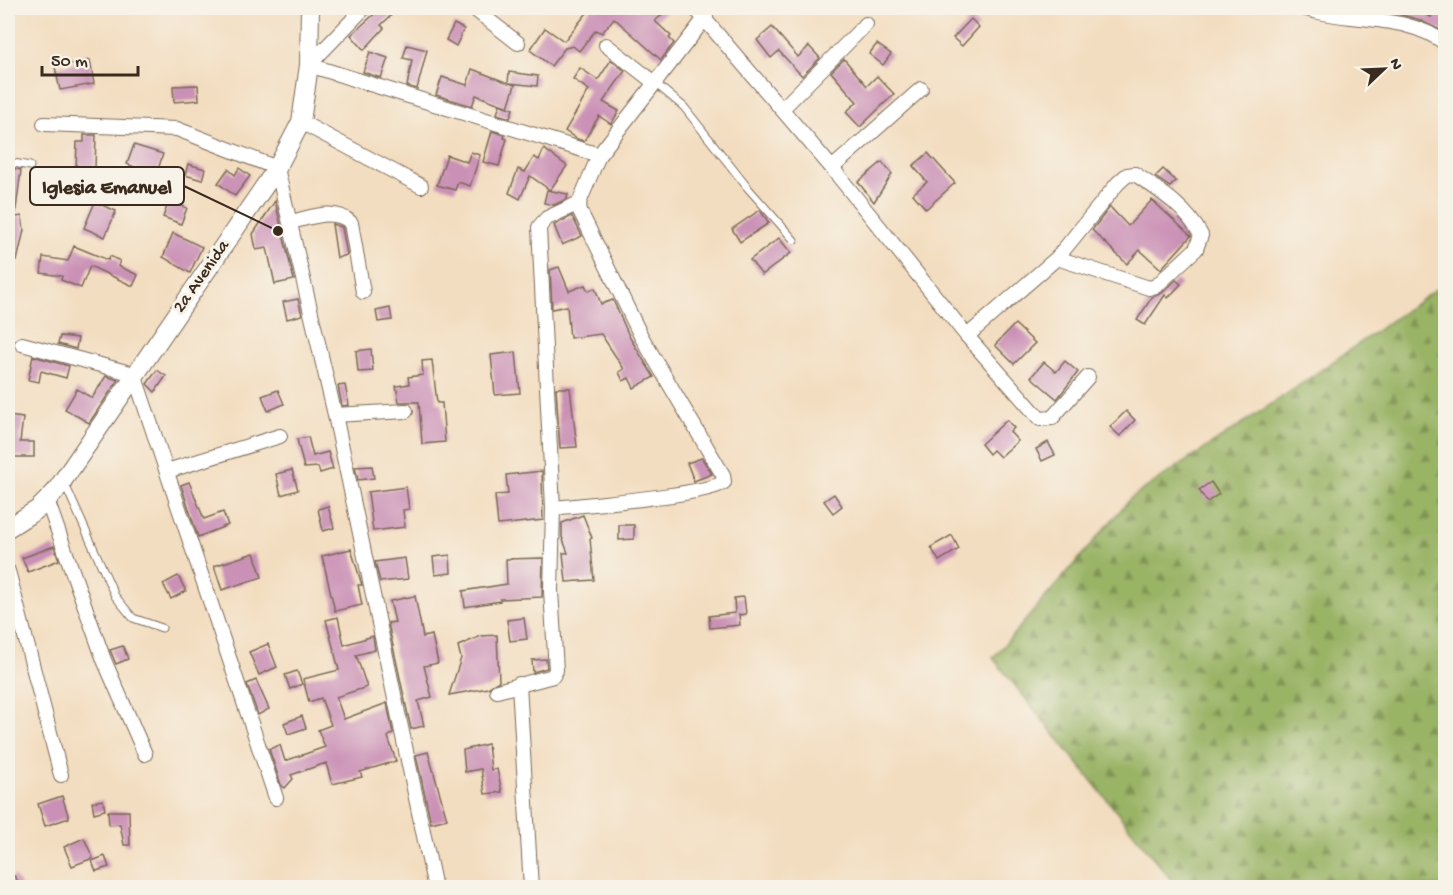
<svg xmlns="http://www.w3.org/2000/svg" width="1453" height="895" viewBox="0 0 1453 895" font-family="'Gochi Hand',sans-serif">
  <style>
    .forest { fill: url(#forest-firs); stroke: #6a6f42; stroke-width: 1.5 }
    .building { fill: #ca90b6 }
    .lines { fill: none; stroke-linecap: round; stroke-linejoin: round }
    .lane-casing { stroke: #7b6957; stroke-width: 9 }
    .street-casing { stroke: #7b6957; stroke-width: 16 }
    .secondary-casing { stroke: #7b6957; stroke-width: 20 }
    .lane { stroke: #fff; stroke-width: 7 }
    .street { stroke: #fff; stroke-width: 14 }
    .secondary { stroke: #fff; stroke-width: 18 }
    .labels { text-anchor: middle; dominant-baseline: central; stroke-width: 6; stroke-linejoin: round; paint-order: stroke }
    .street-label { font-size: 18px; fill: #3b2a1e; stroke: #f7f3e8 }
    .leader { fill: none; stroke: #3b2a1e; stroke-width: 2 }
    .callout-dot { fill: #3b2a1e; stroke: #f7f3e8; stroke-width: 2 }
    .callout { fill: #f7f3e8; stroke: #3b2a1e; stroke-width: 2 }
    .callout-label { font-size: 20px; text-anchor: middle; font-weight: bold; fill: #3b2a1e }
  </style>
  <defs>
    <pattern id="forest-firs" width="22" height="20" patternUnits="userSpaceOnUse" patternTransform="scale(1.5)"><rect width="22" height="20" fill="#9ab466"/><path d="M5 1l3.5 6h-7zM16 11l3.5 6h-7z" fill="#7f9353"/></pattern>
  </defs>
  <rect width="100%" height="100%" fill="#f7f3e8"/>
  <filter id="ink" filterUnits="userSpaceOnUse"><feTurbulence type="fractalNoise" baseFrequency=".0167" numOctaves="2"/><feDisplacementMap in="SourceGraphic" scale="12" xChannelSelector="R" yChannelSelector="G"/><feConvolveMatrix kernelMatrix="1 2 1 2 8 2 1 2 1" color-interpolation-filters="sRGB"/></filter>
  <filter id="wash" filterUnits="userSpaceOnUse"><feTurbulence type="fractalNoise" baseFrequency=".008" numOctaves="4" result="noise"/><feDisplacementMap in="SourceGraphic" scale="24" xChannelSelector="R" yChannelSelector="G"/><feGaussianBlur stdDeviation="1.35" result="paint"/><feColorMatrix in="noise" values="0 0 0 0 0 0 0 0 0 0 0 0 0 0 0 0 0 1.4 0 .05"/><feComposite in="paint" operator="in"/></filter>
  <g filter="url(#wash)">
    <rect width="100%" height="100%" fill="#f3ddc0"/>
    <!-- forest -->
    <path class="forest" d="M1445 283V887H1177L993 658 1131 498 1291 391Z"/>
    <g id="blocks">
      <!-- building -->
      <g class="building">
        <path d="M381 8H399L381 25 384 28 364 50 351 35Z"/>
        <path d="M591 8H670L655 21 671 36 669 38 674 43 661 60 614 18 602 33 596 30 579 51 573 46 565 48 551 66 530 50 545 28 564 41Z"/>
        <path d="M1375 8H1410L1431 17 1436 8H1446V33L1417 19Z"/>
        <path d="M971 19 979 27 962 46 953 38Z"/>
        <path d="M454 24 464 29 456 46 446 40Z"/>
        <path d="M772 27 798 57 809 46 820 58 802 76 779 51 771 58 757 40Z"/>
        <path d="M877 44 891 54 883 65 869 54Z"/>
        <path d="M407 45 427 50 417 89 407 86 412 60 403 58Z"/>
        <path d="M370 52 388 58 381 78 363 72Z"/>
        <path d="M844 59 867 86 877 76 894 94 860 127 846 112 857 102 831 72Z"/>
        <path d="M90 60 94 84 60 90 55 67Z"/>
        <path d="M611 60 625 71 603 102 619 111 611 124 599 116 584 141 577 139 565 131 589 90 573 79 580 68 598 80Z"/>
        <path d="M472 69 508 83 509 72 538 76 537 86 509 83 515 85 508 107 476 95 472 106 436 95 442 77 467 85Z"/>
        <path d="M198 85 199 100 174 102 173 86Z"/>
        <path d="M500 104 513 109 510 118 497 114Z"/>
        <path d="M492 131 505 135 504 138 507 139 499 166 483 162Z"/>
        <path d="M84 135H96L95 169H76L77 142H84Z"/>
        <path d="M134 145 163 154 155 179 152 178 147 187 131 180 137 168 127 164Z"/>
        <path d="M544 149 567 166 550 190 530 176 520 199 509 193 518 169 525 172 534 157 539 160Z"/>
        <path d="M471 152 480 155 470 186 458 182 455 190 437 185 447 155 467 162Z"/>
        <path d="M928 153 955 183 926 209 913 194 927 182 913 166Z"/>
        <path d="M882 162 892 174 874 202 858 182Z"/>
        <path d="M188 164 205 169 202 180 185 175Z"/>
        <path d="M8 168 21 170 15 217 22 216 24 230 17 261 8 258V242L13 243 12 229H8Z"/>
        <path d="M239 168 250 176 235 196 218 183 228 169 235 175Z"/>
        <path d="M1163 169 1176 181 1170 187 1155 177Z"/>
        <path d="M547 190 568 194 567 199 554 205 544 203Z"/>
        <path d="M1152 200 1191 236 1161 269 1140 250 1127 264 1092 230 1110 207 1128 226Z"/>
        <path d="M169 201 187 208 181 224 163 217Z"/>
        <path d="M275 201 294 280 275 284 267 248 256 250 253 234Z"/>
        <path d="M95 202 116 211 105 237 84 228Z"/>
        <path d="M760 210 769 223 740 242 732 229Z"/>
        <path d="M572 216 582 236 562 245 554 225Z"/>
        <path d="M332 224 342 227 347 255 337 258Z"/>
        <path d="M173 233 202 247 190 273 163 257Z"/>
        <path d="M779 238 791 253 762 275 750 260Z"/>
        <path d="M74 246 108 260 110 256 120 261 118 266 138 275 133 286 90 266 81 288 61 280 62 276 41 273 43 257 68 261Z"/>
        <path d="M559 267 569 291 585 285 588 291 595 288 601 304 613 300 630 338 654 377 634 388 629 378 623 381 619 372 624 369 601 334 570 338 567 306 552 309 550 270Z"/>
        <path d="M1176 280 1181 284 1168 298 1165 295 1145 325 1137 320 1152 297 1162 293Z"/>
        <path d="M298 299 302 315 287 319 283 302Z"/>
        <path d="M390 308 392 320 378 322 376 311Z"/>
        <path d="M1015 324 1035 343 1014 364 995 345Z"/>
        <path d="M60 336 78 338 76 349 58 344Z"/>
        <path d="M371 349 373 371 358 372 356 351Z"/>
        <path d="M516 352 520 393 495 395 491 355Z"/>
        <path d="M33 356 69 366 66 378 41 371 39 382 28 380Z"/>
        <path d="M432 360 437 403H442L445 442 422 444 419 402H399L396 386 409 384 408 377 423 375 422 361Z"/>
        <path d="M1065 361 1078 372 1057 399 1031 377 1044 362 1056 372Z"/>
        <path d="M157 370 166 376 155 392 147 384Z"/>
        <path d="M106 376 118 380 89 423 65 409 77 389 92 398Z"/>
        <path d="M345 385 349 405 342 406 338 386Z"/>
        <path d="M556 388H570L577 447 560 448Z"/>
        <path d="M278 390 284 404 268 411 262 396Z"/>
        <path d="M1126 411 1135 420 1120 436 1110 427Z"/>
        <path d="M8 416 23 418 20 442H34V457H8Z"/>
        <path d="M1007 420 1014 428 1010 432 1018 441 1000 457 993 450 989 454 981 444Z"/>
        <path d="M308 437 313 456 328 452 333 469 320 473 318 467 304 468 297 439Z"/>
        <path d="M1048 442 1055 455 1042 461 1036 449Z"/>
        <path d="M702 458 712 474 694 481 687 463Z"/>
        <path d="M372 466 374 478 358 480 355 467Z"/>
        <path d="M292 470 298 490 281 495 276 474Z"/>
        <path d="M542 471 543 520 498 525 495 495 508 494 506 475Z"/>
        <path d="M189 482 204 519 223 512 228 525 198 537 181 485Z"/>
        <path d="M1211 482 1219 494 1207 502 1199 490Z"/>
        <path d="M406 487 409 509 403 510 405 527 373 531 368 492Z"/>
        <path d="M834 494 842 506 833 513 824 501Z"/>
        <path d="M328 506 334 528 323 531 318 509Z"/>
        <path d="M583 515 592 538 590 539 594 580 566 582 563 553H568L562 537V523Z"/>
        <path d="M619 525H634V539L619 540Z"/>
        <path d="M952 535 959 549 939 561 931 547Z"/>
        <path d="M54 546 59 560 28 572 22 558Z"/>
        <path d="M351 549 362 585H358L362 605 335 611 322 556Z"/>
        <path d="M254 553 262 577 222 590 214 566Z"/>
        <path d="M450 555 451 573 435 575 433 557Z"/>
        <path d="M405 558 408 579 380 582 375 562Z"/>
        <path d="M543 558 542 597 500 599V601L465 607 463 591 507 584 506 559Z"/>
        <path d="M178 576 186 591 171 599 163 584Z"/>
        <path d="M415 596 423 637 432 635 438 663 424 666 432 697 418 701 424 726 411 729 388 623 395 622 390 601Z"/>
        <path d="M744 597 746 614 739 615 740 625 710 628 709 616 735 613 734 598Z"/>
        <path d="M338 617 344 645 373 636 375 650 356 655 367 687 336 697 344 719 387 703 393 733 388 737 396 761 360 772 362 777 332 784 326 763 291 775 293 779 285 788 281 785 269 749 280 745 285 761 325 747 318 730 331 725 321 698 309 702 303 679 339 670 326 620Z"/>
        <path d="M524 618 527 639 510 641 507 620Z"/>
        <path d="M497 635 499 681 488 688 449 695 461 658 458 646 481 636Z"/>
        <path d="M268 644 277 667 259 675 249 652Z"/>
        <path d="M123 646 128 659 116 664 110 650Z"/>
        <path d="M546 659 547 668 533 672 532 660Z"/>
        <path d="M297 671 302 684 290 689 285 675Z"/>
        <path d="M256 680 269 709 258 715 247 684Z"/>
        <path d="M302 716 306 728 288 734 284 723Z"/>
        <path d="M488 744 491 770 497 769 502 792 485 794 481 769 465 772 463 750Z"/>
        <path d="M428 752 447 819 431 823 416 755Z"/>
        <path d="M62 796 69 818 45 826 38 804Z"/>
        <path d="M103 800 105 810 94 813 92 802Z"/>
        <path d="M108 811H129L130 845H124L120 824 109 825Z"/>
        <path d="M84 838 93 858 72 866 64 847Z"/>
        <path d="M105 856 109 867 96 871 92 861Z"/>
        <path d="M14 876 23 888H8V881Z"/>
      </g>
    </g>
  </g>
  <g filter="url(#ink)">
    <use href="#blocks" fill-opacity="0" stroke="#7b6957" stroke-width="1.5"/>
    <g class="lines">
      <defs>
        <g id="lane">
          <path d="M655 83 684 107 747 187 794 240"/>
          <path d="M8 162 30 166"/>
          <path d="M64 482 115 596 133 618 162 628"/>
        </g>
        <g id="street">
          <path d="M364 8 309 65 599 155"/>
          <path d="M473 8 518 43"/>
          <path d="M695 8 832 168 967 336 1040 419 1052 418 1088 377"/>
          <path d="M1303 8C1348 23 1407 13 1446 44"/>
          <path d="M606 45 655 83"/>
          <path d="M782 109 866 24"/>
          <path d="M301 122 421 186"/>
          <path d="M44 124 177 129 277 168 335 415 435 888"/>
          <path d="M832 168 921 89"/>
          <path d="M290 222C310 218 335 207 351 223L363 292"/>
          <path d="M967 336 1057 258 1149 288 1156 286 1196 249 1201 235C1186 207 1160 191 1135 174L1127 175 1118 183 1057 258"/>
          <path d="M22 344 134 374 276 798"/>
          <path d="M335 415 406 411"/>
          <path d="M167 471 280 436"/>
          <path d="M47 500 104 660 145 754"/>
          <path d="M553 508C582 505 708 495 724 482L723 475 641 336 580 211 579 203 599 155 706 17"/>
          <path d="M8 571 61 775"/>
          <path d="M519 684 531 888"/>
          <path d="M497 691 553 676 556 670 551 591 553 508 539 227 547 218 579 203"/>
        </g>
        <path id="secondary" d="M8 528 38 509 55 492 277 168 301 122 309 65 310 8"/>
      </defs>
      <!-- lane casing -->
      <use href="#lane" class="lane-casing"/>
      <!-- street casing -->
      <use href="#street" class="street-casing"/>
      <!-- secondary casing -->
      <use href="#secondary" class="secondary-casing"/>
      <!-- lane -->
      <use href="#lane" class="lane"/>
      <!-- street -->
      <use href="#street" class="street"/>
      <!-- secondary -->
      <use href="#secondary" class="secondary"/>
    </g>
  </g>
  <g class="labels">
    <!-- street labels -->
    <g class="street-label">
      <text transform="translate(202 277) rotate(-55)">2a Avenida</text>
    </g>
  </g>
  <!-- callouts -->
  <path class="leader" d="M278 231L184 186"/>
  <circle class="callout-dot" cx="278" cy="231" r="6"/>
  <rect class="callout" x="30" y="167" width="154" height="38" rx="6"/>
  <g class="callout-label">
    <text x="107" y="193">Iglesia Emanuel</text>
  </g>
  <!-- margin -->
  <rect width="1453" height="895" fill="none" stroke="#f7f3e8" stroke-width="30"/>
  <!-- north arrow -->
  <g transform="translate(1384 69) rotate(67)" stroke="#f7f3e8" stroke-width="4.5" paint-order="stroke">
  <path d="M0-4.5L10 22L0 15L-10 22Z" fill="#3b2a1e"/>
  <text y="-9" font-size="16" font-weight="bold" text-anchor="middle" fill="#3b2a1e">N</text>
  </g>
  <!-- scale -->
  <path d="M42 66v9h96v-9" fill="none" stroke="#3b2a1e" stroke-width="3"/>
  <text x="51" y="66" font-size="18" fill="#3b2a1e" stroke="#f7f3e8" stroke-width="4.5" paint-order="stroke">50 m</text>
</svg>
